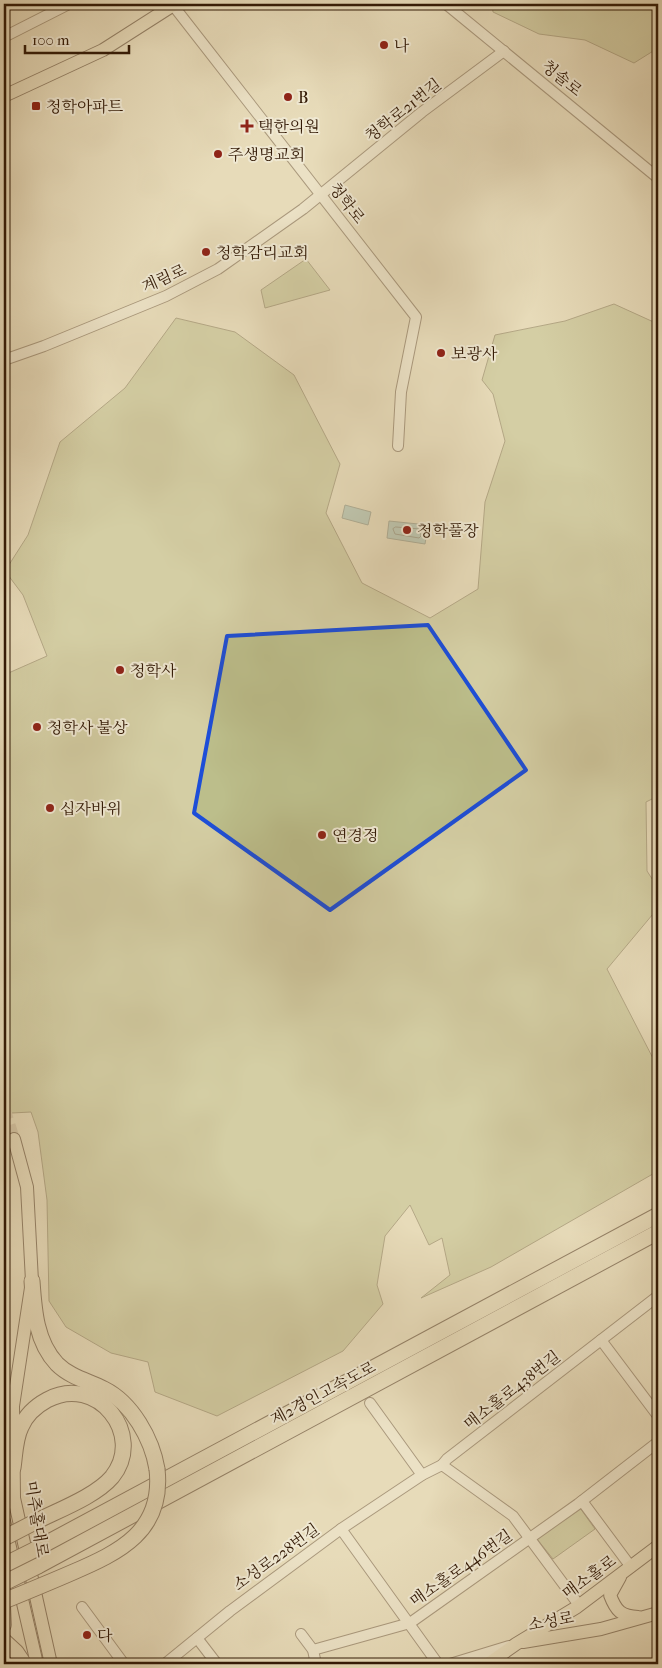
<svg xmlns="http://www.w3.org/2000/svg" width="662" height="1668" viewBox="0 0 662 1668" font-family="'IM FELL French Canon','Noto Serif KR',serif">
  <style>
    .green { fill: #bcbe8b; stroke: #786c48 }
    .water { fill: #97bbb2; stroke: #6f7b6d }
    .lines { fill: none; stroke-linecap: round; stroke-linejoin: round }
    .shore { stroke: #656a5c; stroke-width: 1 }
    .major-tunnel { stroke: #c3b495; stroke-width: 12; stroke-dasharray: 12 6; stroke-linecap: butt }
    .minor-casing { stroke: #604a33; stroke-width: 12 }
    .major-casing { stroke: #331a06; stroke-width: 14 }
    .highway-casing { stroke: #331a06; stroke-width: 17 }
    .minor { stroke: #efe8d2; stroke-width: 10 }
    .major { stroke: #e7dbb9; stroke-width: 12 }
    .highway { stroke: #e7dbb9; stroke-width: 15 }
    .highway-bridge-casing { stroke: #331a06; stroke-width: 17; stroke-linecap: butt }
    .highway-bridge { stroke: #e7dbb9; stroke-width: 15 }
    .marked { fill: none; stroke: #1d4ed8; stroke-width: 4; stroke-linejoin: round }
    .poi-dot { fill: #8f2418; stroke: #efe8d2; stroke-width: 2 }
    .labels { text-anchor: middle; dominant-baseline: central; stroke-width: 4; stroke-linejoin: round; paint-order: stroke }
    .poi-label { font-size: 16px; fill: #331a06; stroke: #efe8d2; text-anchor: start }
    .street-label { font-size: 16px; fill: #331a06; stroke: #efe8d2 }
  </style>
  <rect width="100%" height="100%" fill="#e7dbb9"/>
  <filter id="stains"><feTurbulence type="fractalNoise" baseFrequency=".004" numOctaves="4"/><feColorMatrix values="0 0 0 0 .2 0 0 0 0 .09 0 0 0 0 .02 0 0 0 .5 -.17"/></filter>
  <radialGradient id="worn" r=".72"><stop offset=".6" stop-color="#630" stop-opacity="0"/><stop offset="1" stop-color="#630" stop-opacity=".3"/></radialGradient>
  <!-- green -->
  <g class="green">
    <path d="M492 4H658V48L634 63 585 40 539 34 493 12Z"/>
    <path d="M306 259 330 290 265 308 261 290Z"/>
    <path d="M614 304 658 324V796L646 802 647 871 658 888V908L607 969 658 1068V1171L491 1267 421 1298 450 1275 442 1238 429 1245 410 1205 385 1236 377 1285 383 1304 343 1351 217 1416 155 1392 148 1362 111 1353 66 1327 49 1301 47 1200 38 1132 31 1112 12 1113 4 1119V675L47 656 23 595 5 571 28 535 60 442 125 388 176 318 235 332 294 375 340 464 326 513 362 583 430 618 478 589 485 502 505 441 493 394 482 380 495 335 565 321Z"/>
    <path d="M580 1508 595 1529 553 1559 537 1539Z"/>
  </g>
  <!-- water -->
  <g class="water">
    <path d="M345 505 371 512 368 525 342 518Z"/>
    <path d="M389 521 428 525 425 544 387 538Z"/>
  </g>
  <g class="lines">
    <!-- shore -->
    <path class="shore" d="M396 527 420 529 421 536 419 538 395 534 393 529Z"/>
    <!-- major-tunnel -->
    <path class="major-tunnel" d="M4 1108 14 1139"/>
    <defs>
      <g id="minor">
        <path d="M172 4 416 317 401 392 398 446"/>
        <path d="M446 4 658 178"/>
        <path d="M4 37 69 4"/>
        <path d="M4 360 44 346 166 296 218 269 303 209 422 112 504 51"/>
        <path d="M601 1340 658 1416"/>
        <path d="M370 1403 422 1475"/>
        <path d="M442 1465 447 1459 658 1296"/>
        <path d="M582 1501 631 1567"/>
        <path d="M341 1529 438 1664"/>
        <path d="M4 1585 6 1625 4 1629"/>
        <path d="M82 1607 124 1664"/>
        <path d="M301 1634 313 1650 316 1664"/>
        <path d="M197 1638 217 1664"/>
        <path d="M313 1650 410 1623 578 1504 658 1442"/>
        <path d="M165 1664 230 1611 341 1529 422 1475 442 1465 513 1516 579 1605"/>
        <path d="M450 1664 509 1646"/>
      </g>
      <g id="major">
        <path d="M4 96 103 50 175 4"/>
        <path d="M14 1139 27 1187 32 1281 13 1406 14 1498 51 1664"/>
        <path d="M4 1521 37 1664"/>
        <path d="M620 1577 610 1595C616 1611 621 1616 638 1617"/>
        <path d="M523 1642 601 1629 658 1613"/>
        <path d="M488 1664 516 1644 577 1607 658 1546"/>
      </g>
      <g id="highway">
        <path d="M32 1281C34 1310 36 1342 57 1364 70 1377 88 1381 104 1389 132 1403 152 1439 157 1469"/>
        <path d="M13 1468C15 1454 15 1439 21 1427 26 1415 36 1406 47 1400 97 1373 146 1435 112 1477 95 1497 56 1511 33 1523"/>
        <path d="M34 1550 658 1215"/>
        <path d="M38 1566 658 1232"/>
        <path d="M4 1641 16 1652 24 1664"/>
      </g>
    </defs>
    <!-- minor casing -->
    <use href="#minor" class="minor-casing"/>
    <!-- major casing -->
    <use href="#major" class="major-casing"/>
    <!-- highway casing -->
    <use href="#highway" class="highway-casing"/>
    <!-- minor -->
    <use href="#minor" class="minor"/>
    <!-- major -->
    <use href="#major" class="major"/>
    <!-- highway -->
    <use href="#highway" class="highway"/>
    <defs>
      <g id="highway-bridge">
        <path d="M4 1538 33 1523"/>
        <path d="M4 1565 34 1550"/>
        <path d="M4 1583 38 1566"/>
        <path d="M4 1601C26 1592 48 1583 71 1573 120 1552 164 1531 157 1469"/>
      </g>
    </defs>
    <!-- highway-bridge casing -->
    <use href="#highway-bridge" class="highway-bridge-casing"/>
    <!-- highway-bridge -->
    <use href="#highway-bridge" class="highway-bridge"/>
  </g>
  <!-- marked area -->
  <path d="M0 0H662V1668H0ZM428 625 526 770 330 910 194 813 227 636Z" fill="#e7dbb9" fill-opacity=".55" fill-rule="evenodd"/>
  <path class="marked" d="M428 625 526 770 330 910 194 813 227 636Z"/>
  <!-- markers -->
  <g class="poi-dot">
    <circle cx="384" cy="45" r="5"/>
    <circle cx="288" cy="97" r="5"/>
    <rect x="31" y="101" width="10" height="10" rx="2.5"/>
    <path d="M244.5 118.5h5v5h5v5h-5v5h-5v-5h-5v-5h5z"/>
    <circle cx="218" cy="154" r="5"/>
    <circle cx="206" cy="252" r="5"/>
    <circle cx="441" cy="353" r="5"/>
    <circle cx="407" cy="530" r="5"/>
    <circle cx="120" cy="670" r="5"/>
    <circle cx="37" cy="727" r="5"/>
    <circle cx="50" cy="808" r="5"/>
    <circle cx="322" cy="835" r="5"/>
    <circle cx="87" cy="1635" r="5"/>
  </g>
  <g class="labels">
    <!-- poi labels -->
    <g class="poi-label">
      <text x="394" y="45">나</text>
      <text x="298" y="97">B</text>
      <text x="46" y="106">청학아파트</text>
      <text x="258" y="126">택한의원</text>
      <text x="228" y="154">주생명교회</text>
      <text x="216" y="252">청학감리교회</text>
      <text x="451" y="353">보광사</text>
      <text x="417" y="530">청학풀장</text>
      <text x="130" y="670">청학사</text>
      <text x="47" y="727">청학사 불상</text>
      <text x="60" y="808">십자바위</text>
      <text x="332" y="835">연경정</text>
      <text x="97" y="1635">다</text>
    </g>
    <!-- street labels -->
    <g class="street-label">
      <text transform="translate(562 78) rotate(39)">청솔로</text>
      <text transform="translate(403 110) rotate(-38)">청학로21번길</text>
      <text transform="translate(347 203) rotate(52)">청학로</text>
      <text transform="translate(164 278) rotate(-24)">계림로</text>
      <text transform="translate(512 1390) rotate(-38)">매소홀로438번길</text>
      <text transform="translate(323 1393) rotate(-28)">제2경인고속도로</text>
      <text transform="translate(37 1519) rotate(81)">미추홀대로</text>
      <text transform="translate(276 1557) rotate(-36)">소성로228번길</text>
      <text transform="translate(461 1568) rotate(-35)">매소홀로446번길</text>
      <text transform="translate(589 1577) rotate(-36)">매소홀로</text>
      <text transform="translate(551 1621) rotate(-10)">소성로</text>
    </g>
  </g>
  <!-- margin -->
  <rect width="662" height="1668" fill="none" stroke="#e7dbb9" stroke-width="20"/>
  <rect x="5" y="5" width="652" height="1658" fill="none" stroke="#331a06" stroke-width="2.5"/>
  <rect x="10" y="10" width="642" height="1648" fill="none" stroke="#331a06"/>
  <!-- scale -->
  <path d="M25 45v8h104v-8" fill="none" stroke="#331a06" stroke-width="2.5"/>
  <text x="32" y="45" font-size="15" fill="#331a06" stroke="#efe8d2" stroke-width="4" paint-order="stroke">100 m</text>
  <rect width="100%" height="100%" filter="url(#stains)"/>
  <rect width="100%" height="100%" fill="url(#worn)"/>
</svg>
